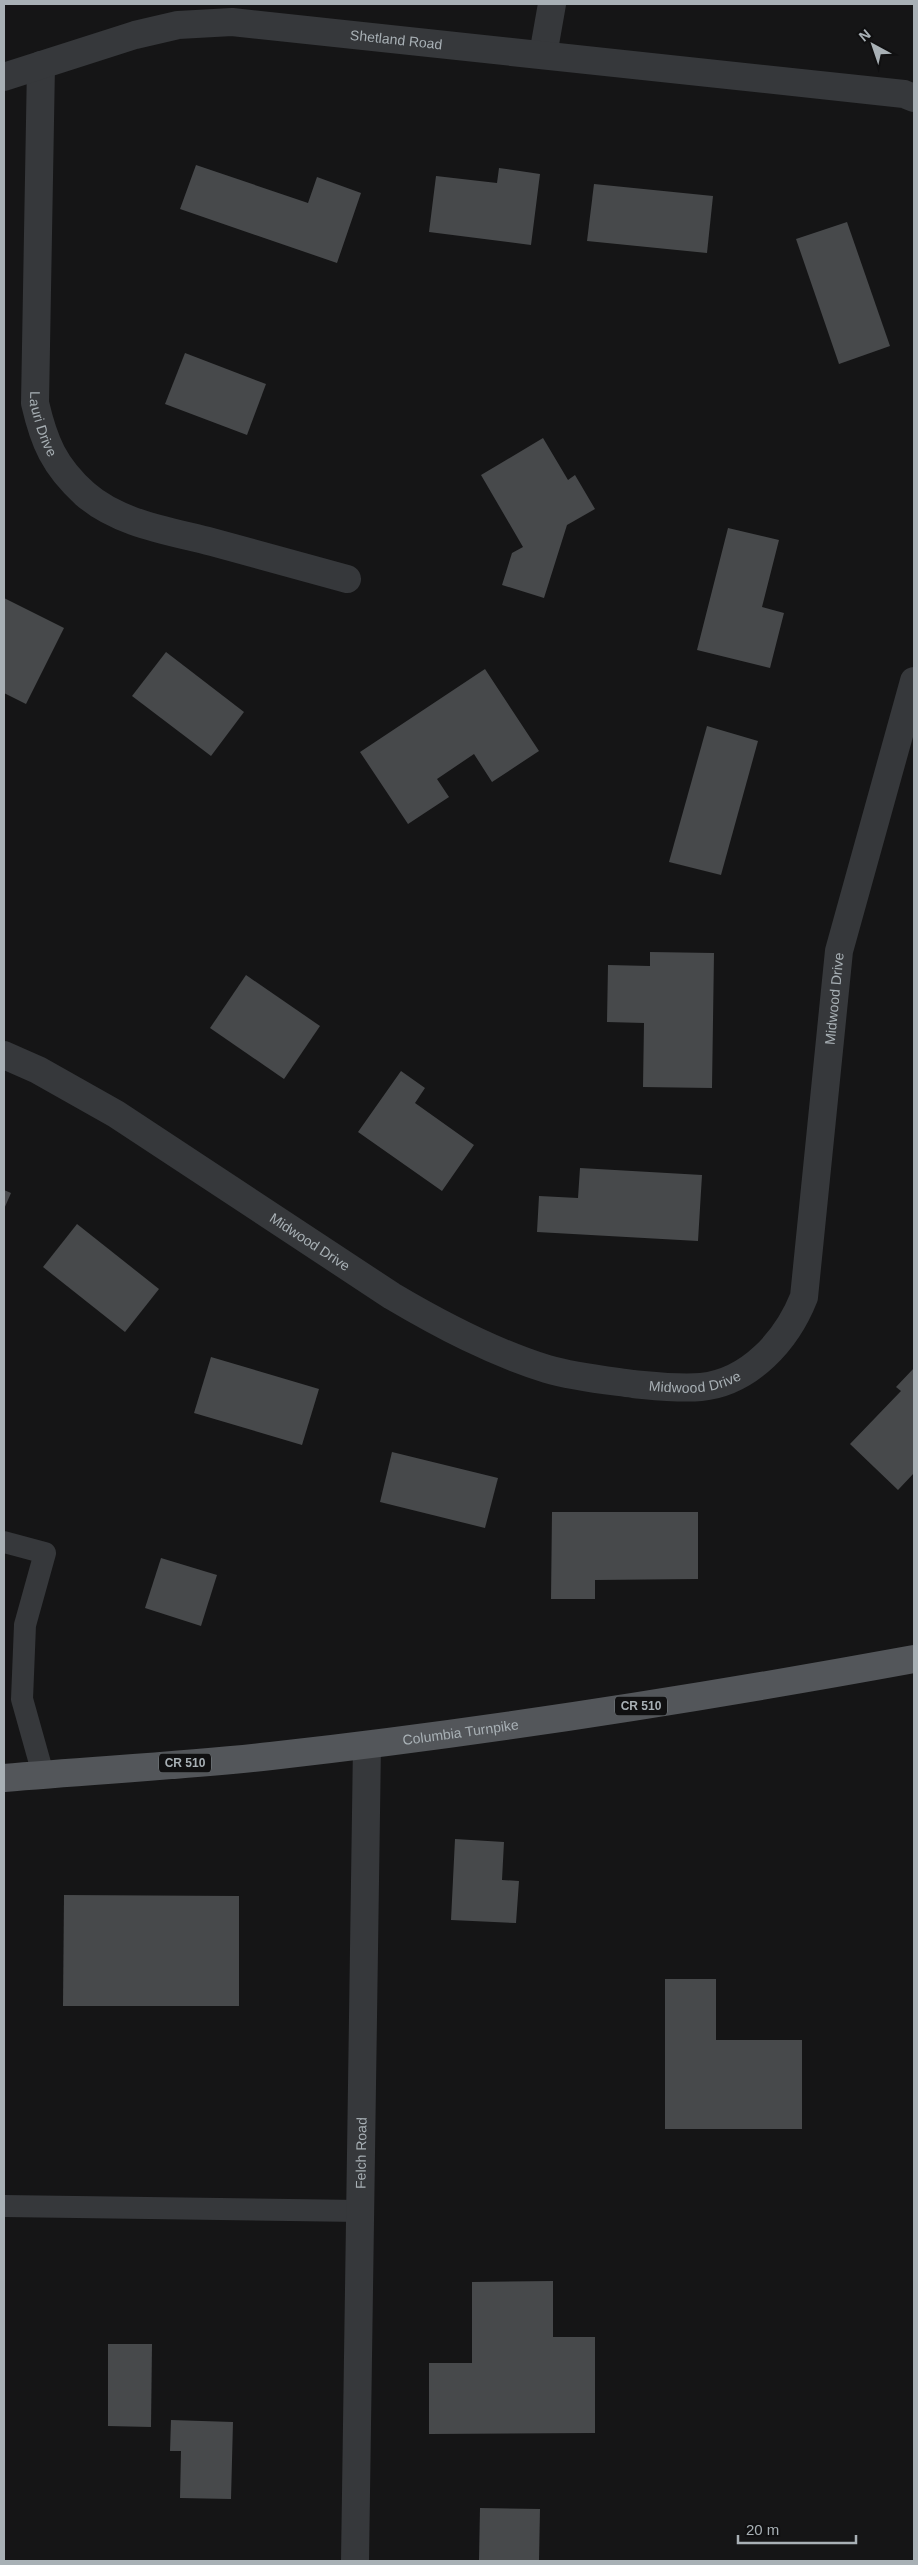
<svg xmlns="http://www.w3.org/2000/svg" width="918" height="2565" viewBox="0 0 918 2565" font-family="Arial,sans-serif">
  <style>
    .building { fill: #47494b }
    .lines { fill: none; stroke-linecap: round; stroke-linejoin: round }
    .lane { stroke: #36383b; stroke-width: 22 }
    .street { stroke: #36383b; stroke-width: 28 }
    .primary { stroke: #53565a; stroke-width: 28 }
    .labels { text-anchor: middle; dominant-baseline: central; stroke-width: 5; stroke-linejoin: round; paint-order: stroke }
    .shield { fill: #101011; stroke: #7a8084; stroke-width: 1 }
    .shield-label { font-size: 12px; font-weight: bold; fill: #a8b0b5 }
    .street-label { font-size: 14px; fill: #a8b0b5; stroke: #101011 }
  </style>
  <rect width="100%" height="100%" fill="#151516"/>
  <!-- building -->
  <g class="building">
    <path d="M196 165 308 203 317 177 361 193 337 263 180 209Z"/>
    <path d="M499 168 540 174 531 245 429 232 436 176 497 183Z"/>
    <path d="M594 184 713 196 707 253 587 241Z"/>
    <path d="M847 222 890 346 839 364 796 239Z"/>
    <path d="M185 353 266 384 247 435 165 404Z"/>
    <path d="M543 438 568 480 575 475 595 509 567 525 544 598 502 585 512 553 523 547 481 475Z"/>
    <path d="M728 528 779 540 762 607 784 613 770 668 697 650Z"/>
    <path d="M4 598 64 628 26 704 4 693Z"/>
    <path d="M166 652 244 712 211 756 132 696Z"/>
    <path d="M485 669 539 751 492 782 474 754 437 779 449 797 408 824 360 752Z"/>
    <path d="M707 726 758 741 721 875 669 862Z"/>
    <path d="M650 952 714 953 712 1088 643 1087 644 1023 607 1022 608 965 650 966Z"/>
    <path d="M246 975 320 1026 284 1079 210 1028Z"/>
    <path d="M401 1071 425 1088 415 1103 474 1145 442 1191 358 1132Z"/>
    <path d="M580 1168 702 1175 698 1241 537 1232 539 1196 578 1198Z"/>
    <path d="M4 1190 11 1193 4 1209Z"/>
    <path d="M77 1224 159 1289 125 1332 43 1267Z"/>
    <path d="M211 1357 319 1389 302 1445 194 1413Z"/>
    <path d="M914 1368V1473L898 1490 850 1444 901 1391 896 1387Z"/>
    <path d="M392 1452 498 1478 485 1528 380 1502Z"/>
    <path d="M552 1512H698V1579L595 1580V1599H551Z"/>
    <path d="M161 1558 217 1575 201 1626 145 1608Z"/>
    <path d="M455 1839 504 1842 502 1880 519 1881 516 1923 451 1920Z"/>
    <path d="M64 1895 239 1896V2006H63Z"/>
    <path d="M665 1979H716V2040H802V2129H665Z"/>
    <path d="M553 2281V2337H595V2433L429 2434V2363H472V2282Z"/>
    <path d="M108 2344H152L151 2427 108 2426Z"/>
    <path d="M171 2420 233 2422 231 2499 180 2498 181 2451H170Z"/>
    <path d="M480 2508 540 2509 539 2561H479Z"/>
  </g>
  <g class="lines">
    <!-- lane -->
    <g class="lane">
      <path d="M4 1542 45 1553 25 1625 22 1699 43 1774"/>
      <path d="M4 2206 360 2211"/>
    </g>
    <!-- street -->
    <g class="street">
      <path d="M543 55 552 4"/>
      <path id="s1" d="M41 65 35 403C44 442 54 466 85 494 119 524 170 531 212 542 257 554 302 567 347 579"/>
      <path id="s2" d="M4 77 135 35 178 25 232 22 904 94 914 98"/>
      <path id="s3" d="M4 1055 38 1070 116 1114 392 1296C441 1325 492 1352 547 1369 574 1377 604 1380 633 1384 655 1386 678 1389 701 1387 750 1382 787 1340 804 1297L839 951 914 681"/>
      <path id="s4" d="M355 2561 367 1745"/>
    </g>
    <!-- primary -->
    <path class="primary" id="s5" d="M4 1778C93 1770 182 1766 271 1756 486 1732 701 1698 914 1659"/>
  </g>
  <g class="labels">
    <!-- shield labels -->
    <g class="shield">
      <rect x="615" y="1696.5" width="52" height="19" rx="4"/>
      <rect x="159" y="1753.5" width="52" height="19" rx="4"/>
    </g>
    <g class="shield-label">
      <text x="641" y="1706">CR 510</text>
      <text x="185" y="1763">CR 510</text>
    </g>
    <!-- street labels -->
    <g class="street-label">
      <text stroke="none"><textPath href="#s2" startOffset="401">Shetland Road</textPath></text>
      <text stroke="none"><textPath href="#s1" startOffset="360">Lauri Drive</textPath></text>
      <text stroke="none"><textPath href="#s3" startOffset="1228">Midwood Drive</textPath></text>
      <text stroke="none"><textPath href="#s3" startOffset="359">Midwood Drive</textPath></text>
      <text stroke="none"><textPath href="#s3" startOffset="779">Midwood Drive</textPath></text>
      <text stroke="none"><textPath href="#s5" startOffset="459">Columbia Turnpike</textPath></text>
      <text stroke="none"><textPath href="#s4" startOffset="408">Felch Road</textPath></text>
    </g>
  </g>
  <!-- border -->
  <rect width="918" height="2565" fill="none" stroke="#a8b0b5" stroke-width="10"/>
  <!-- north arrow -->
  <g transform="translate(873 45) rotate(320)" stroke="#101011" stroke-width="4" paint-order="stroke">
  <path d="M0-4L9 19L0 12L-9 19Z" fill="#a8b0b5"/>
  <text y="-8" font-size="14" font-weight="bold" text-anchor="middle" fill="#a8b0b5">N</text>
  </g>
  <!-- scale -->
  <path d="M738 2535v8h118v-8" fill="none" stroke="#a8b0b5" stroke-width="2.5"/>
  <text x="746" y="2535" font-size="15" fill="#a8b0b5" stroke="#101011" stroke-width="4" paint-order="stroke">20 m</text>
</svg>
